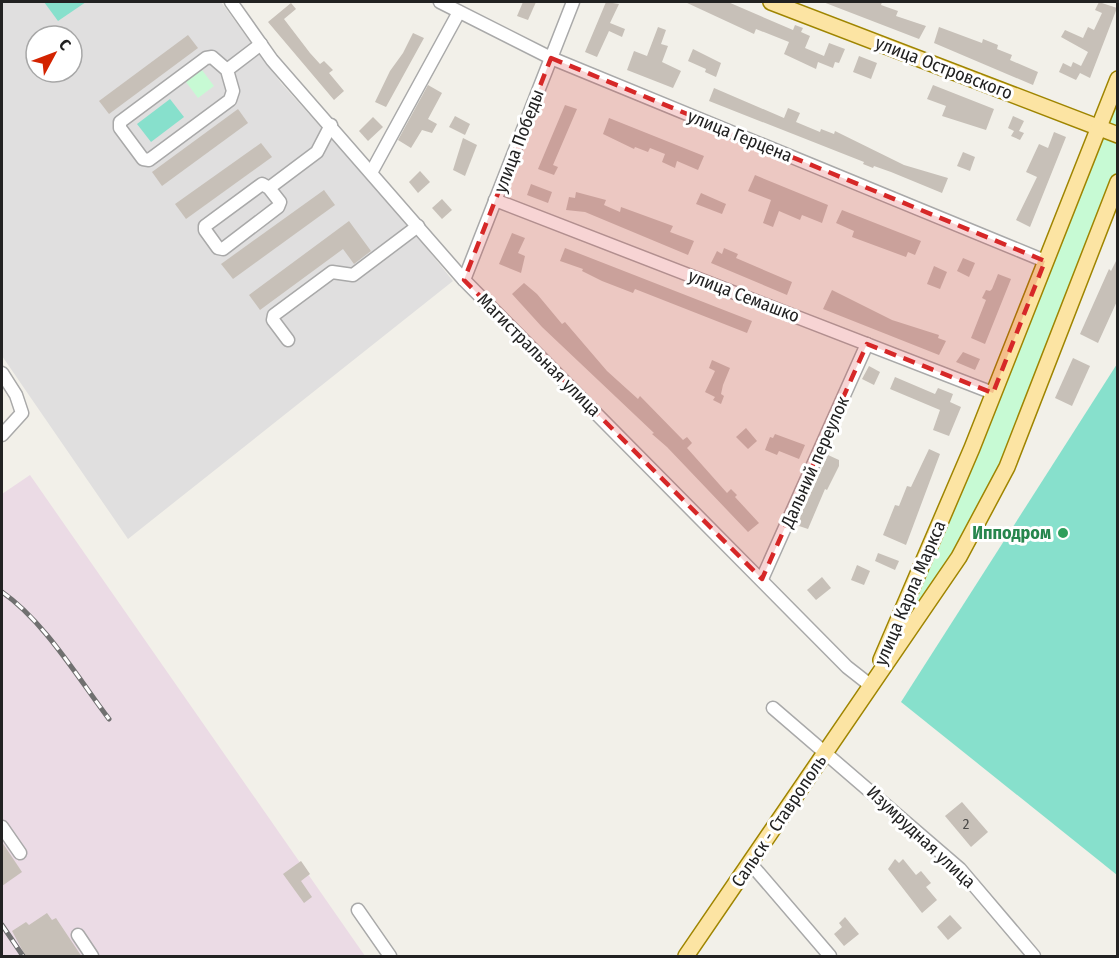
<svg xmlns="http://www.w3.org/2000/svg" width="1119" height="958" viewBox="0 0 1119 958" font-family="'Fira Sans Condensed',sans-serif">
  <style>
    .residential { fill: #e0dfdf; fill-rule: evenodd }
    .industrial { fill: #ebdbe5 }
    .park { fill: #c7fad4 }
    .pitch { fill: #87e0cc }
    .building { fill: #c7c0b8 }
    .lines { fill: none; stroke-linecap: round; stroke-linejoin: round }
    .minor-casing { stroke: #a9a9a9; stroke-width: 15 }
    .major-casing { stroke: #9f8500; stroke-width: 18 }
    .minor { stroke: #fff; stroke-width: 12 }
    .major { stroke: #fce4a3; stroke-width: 15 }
    .rail-casing { stroke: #707070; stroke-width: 5 }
    .rail { stroke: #fff; stroke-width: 3; stroke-dasharray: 9; stroke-linecap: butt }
    .marked { fill: #d62828; fill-opacity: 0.2; stroke: #d62828; stroke-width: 4.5; stroke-dasharray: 12 8; stroke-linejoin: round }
    .leisure-dot { fill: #2e9e5b; stroke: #fff; stroke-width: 2 }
    .labels { text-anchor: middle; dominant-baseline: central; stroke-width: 6; stroke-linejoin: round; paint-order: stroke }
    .number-label { font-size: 15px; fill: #4b4a48 }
    .street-label { font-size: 18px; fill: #222; stroke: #fff }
    .leisure-label { font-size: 18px; font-weight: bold; fill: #27864d; stroke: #fff; text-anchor: end }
  </style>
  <rect width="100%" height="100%" fill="#f2f0e9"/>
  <!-- residential -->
  <path class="residential" d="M2 2H221L281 83 400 215 453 281 128 539 2 356ZM36 36H72V72H36Z"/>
  <!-- industrial -->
  <path class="industrial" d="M30 475 365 956H2V494Z"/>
  <!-- park -->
  <g class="park">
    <path d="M199 66 214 86 198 98 183 78Z"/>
    <path d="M1117 79V182L1007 467 870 685Z"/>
  </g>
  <!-- pitch -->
  <g class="pitch">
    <path d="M44 2H86L58 21Z"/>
    <path d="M170 99 184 117 151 142 137 124Z"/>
    <path d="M1117 364 1118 875H1117L901 702Z"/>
  </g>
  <!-- building -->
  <g class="building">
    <path d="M523 2H536L528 20 517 16Z"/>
    <path d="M606 2 619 4 610 23 625 29 622 37 609 31 597 57 585 52Z"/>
    <path d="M685 2H728L793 30 795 25 803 28 801 32 810 36 805 48 824 56 829 43 845 49 839 63 835 62 833 68 818 62 816 69 784 54 789 42 756 29 754 34Z"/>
    <path d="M823 2H882L881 5 898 11 896 16 926 26 919 39Z"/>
    <path d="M1099 2 1117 8 1090 78 1080 73 1076 80 1059 72 1063 63 1071 67 1073 62 1081 66 1088 52 1061 37 1065 30 1083 38 1088 27 1094 30 1102 13 1095 10Z"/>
    <path d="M291 3 296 9 284 19 310 53 320 64 324 61 333 70 329 73 344 91 334 100 268 22Z"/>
    <path d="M658 27 666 30 661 44 668 46 662 62 681 71 673 88 627 70 634 51 647 56Z"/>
    <path d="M939 27 982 43 983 39 998 45 997 49 1012 55 1010 60 1038 72 1033 85 934 43Z"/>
    <path d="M413 33 424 38 386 107 375 102 390 71 403 53Z"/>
    <path d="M188 35 198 48 109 114 99 101Z"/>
    <path d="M693 49 721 63 716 77 705 72 706 69 688 61Z"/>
    <path d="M859 56 877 63 871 79 853 72Z"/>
    <path d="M428 85 442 93 428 119 437 124 432 133 422 130 411 148 398 140Z"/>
    <path d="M933 85 994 109 986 130 942 116 946 106 927 99Z"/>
    <path d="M714 88 784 118 788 108 800 113 796 122 820 132 821 129 834 134 835 131 904 165 948 178 942 193 891 172 874 166 873 168 863 164 864 162 709 101Z"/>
    <path d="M565 105 577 109 553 165 558 167 554 175 538 169Z"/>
    <path d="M238 109 248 123 162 186 152 172Z"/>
    <path d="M455 116 470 124 465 135 449 127Z"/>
    <path d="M1013 116 1024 121 1019 131 1024 133 1020 140 1011 136 1014 131 1008 128Z"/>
    <path d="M373 117 383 127 368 141 359 131Z"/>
    <path d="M609 118 704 156 698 170 677 161 675 168 662 162 665 154 650 148 648 152 635 147 634 149 603 134Z"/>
    <path d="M1054 132 1066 137 1030 227 1016 220 1037 177 1026 172 1039 144 1048 148Z"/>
    <path d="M463 138 477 145 465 176 453 170Z"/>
    <path d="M261 143 272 157 186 219 175 204Z"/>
    <path d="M963 152 975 157 970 171 957 166Z"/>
    <path d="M420 171 430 182 418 193 409 182Z"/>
    <path d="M755 175 828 205 822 223 802 215 800 220 779 211 773 227 763 223 771 200 748 191Z"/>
    <path d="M531 184 552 192 548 203 527 195Z"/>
    <path d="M324 190 335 205 233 279 221 264Z"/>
    <path d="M576 192 606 200 604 205 620 212 621 207 673 226 670 232 694 241 688 255 585 212 566 210 569 197 575 198Z"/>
    <path d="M701 193 726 204 722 214 696 204Z"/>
    <path d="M442 199 452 210 442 219 432 208Z"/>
    <path d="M842 210 921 241 915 255 908 252 906 257 852 237 854 231 836 223Z"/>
    <path d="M349 221 371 251 354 264 343 249 260 310 249 295Z"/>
    <path d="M512 233 525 238 518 253 525 256 521 273 499 264Z"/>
    <path d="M565 248 752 321 747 333 635 289 633 293 602 281 582 271 583 269 560 261Z"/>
    <path d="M724 248 738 254 736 258 792 282 787 295 711 263 717 251 722 254Z"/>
    <path d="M1118 257V299L1098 343 1080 334 1109 269 1111 271Z"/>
    <path d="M963 258 975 263 969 277 957 271Z"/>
    <path d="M934 266 947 272 940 289 927 284Z"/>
    <path d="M998 274 1011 279 985 344 971 338 986 300 982 298 986 290 990 291 992 289Z"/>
    <path d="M524 283 537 294 562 324 565 322 607 371 638 399 640 396 683 440 687 437 692 443 687 448 727 493 731 489 737 495 735 497 759 523 748 532 667 447 652 434 654 433 542 327 512 294Z"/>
    <path d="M832 290 892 320 939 335 938 338 946 341 939 355 823 309Z"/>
    <path d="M963 352 980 359 975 370 956 362Z"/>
    <path d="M1073 358 1090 366 1072 406 1055 398Z"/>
    <path d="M712 360 730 368 723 385 721 394 724 396 721 404 713 400 715 397 705 392 715 371 709 368Z"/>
    <path d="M869 366 880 372 874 385 862 379Z"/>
    <path d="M895 377 935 394 938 388 953 394 950 402 961 407 949 436 933 430 940 410 890 389Z"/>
    <path d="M746 428 757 441 748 449 736 437Z"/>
    <path d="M775 434 805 445 799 459 779 451 777 455 765 450 770 437 773 438Z"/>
    <path d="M929 449 940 454 906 545 883 535 895 505 899 506 907 486 911 487Z"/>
    <path d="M828 455 839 460V466L827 490 825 489 808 529 796 525Z"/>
    <path d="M878 553 899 561 895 570 875 561Z"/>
    <path d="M857 565 870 571 864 585 851 580Z"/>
    <path d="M822 577 831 588 816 600 807 590Z"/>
    <path d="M962 802 988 832 971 847 945 816Z"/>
    <path d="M2 842 22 872 2 886Z"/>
    <path d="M895 859 899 863 903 859 916 875 921 871 931 883 926 887 937 900 922 913 888 869Z"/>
    <path d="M301 861 310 874 301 881 312 897 304 903 283 874Z"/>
    <path d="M47 913 52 920 56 918 82 957H26L12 931 26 922 29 925Z"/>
    <path d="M950 915 962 928 948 940 937 927Z"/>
    <path d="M845 917 859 934 844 946 834 934 842 927 839 923Z"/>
  </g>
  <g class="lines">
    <defs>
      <g id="minor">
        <path d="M231 2 272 60 464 280 847 667 870 685"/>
        <path d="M440 2 551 58 1045 261"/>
        <path d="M227 70 233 91 230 100 149 160 143 159 120 128V122L206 58 212 57 227 70 261 44"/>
        <path d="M372 171 459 12"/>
        <path d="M269 188 262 184 205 226V230L218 248 223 249 278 207 280 202 269 188 317 152 331 125"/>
        <path d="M495 200 993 393"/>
        <path d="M464 280 573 2"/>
        <path d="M288 340 273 320 274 315 332 272 353 275 418 226"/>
        <path d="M2 373 16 395 22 413 2 435"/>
        <path d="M762 579 867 344"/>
        <path d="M773 708 960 869 1034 956"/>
        <path d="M2 827 20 853"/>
        <path d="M751 864 830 956"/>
        <path d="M358 910 390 956"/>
        <path d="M78 935 92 956"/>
      </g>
      <g id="major">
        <path d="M771 2 1118 135"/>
        <path d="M881 660 972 448 1118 79"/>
        <path d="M686 956 959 557 1007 467 1118 182"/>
      </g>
    </defs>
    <!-- minor casing -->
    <use href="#minor" class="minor-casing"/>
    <!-- major casing -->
    <use href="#major" class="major-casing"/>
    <!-- minor -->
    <use href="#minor" class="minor"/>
    <!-- major -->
    <use href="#major" class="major"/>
    <defs>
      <g id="rail">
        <path d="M2 592C44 621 78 678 109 719"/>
        <path d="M2 925 23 956"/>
      </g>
    </defs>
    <!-- rail casing -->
    <use href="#rail" class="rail-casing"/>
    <!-- rail -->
    <use href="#rail" class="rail"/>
  </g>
  <!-- marked area -->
  <path class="marked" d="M551 58 1045 261 993 393 867 344 762 579 464 280Z"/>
  <!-- markers -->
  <circle class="leisure-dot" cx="1063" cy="533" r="6"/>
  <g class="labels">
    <!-- number labels -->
    <g class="number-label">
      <text x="966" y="824">2</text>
    </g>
    <!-- street labels -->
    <g class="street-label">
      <text transform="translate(944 68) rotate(21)">улица Островского</text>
      <text transform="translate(740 136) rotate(22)">улица Герцена</text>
      <text transform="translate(519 141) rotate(-69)">улица Победы</text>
      <text transform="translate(744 296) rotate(21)">улица Семашко</text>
      <text transform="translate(539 355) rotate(45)">Магистральная улица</text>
      <text transform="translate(815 462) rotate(-66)">Дальний переулок</text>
      <text transform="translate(910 593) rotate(-67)">улица Карла Маркса</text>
      <text transform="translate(779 821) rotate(-56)">Сальск - Ставрополь</text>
      <text transform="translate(921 837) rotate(43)">Изумрудная улица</text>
    </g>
    <!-- leisure labels -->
    <g class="leisure-label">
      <text x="1051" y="533">Ипподром</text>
    </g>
  </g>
  <!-- border -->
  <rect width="1119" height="958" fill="none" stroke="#222222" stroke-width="6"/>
  <!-- north arrow -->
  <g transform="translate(54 54) rotate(49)"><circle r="28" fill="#ffffff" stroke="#a7a7a7" stroke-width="1.5"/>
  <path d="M0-4.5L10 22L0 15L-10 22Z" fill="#d32300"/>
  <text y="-9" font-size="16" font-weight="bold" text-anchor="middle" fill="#222222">С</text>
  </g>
</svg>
